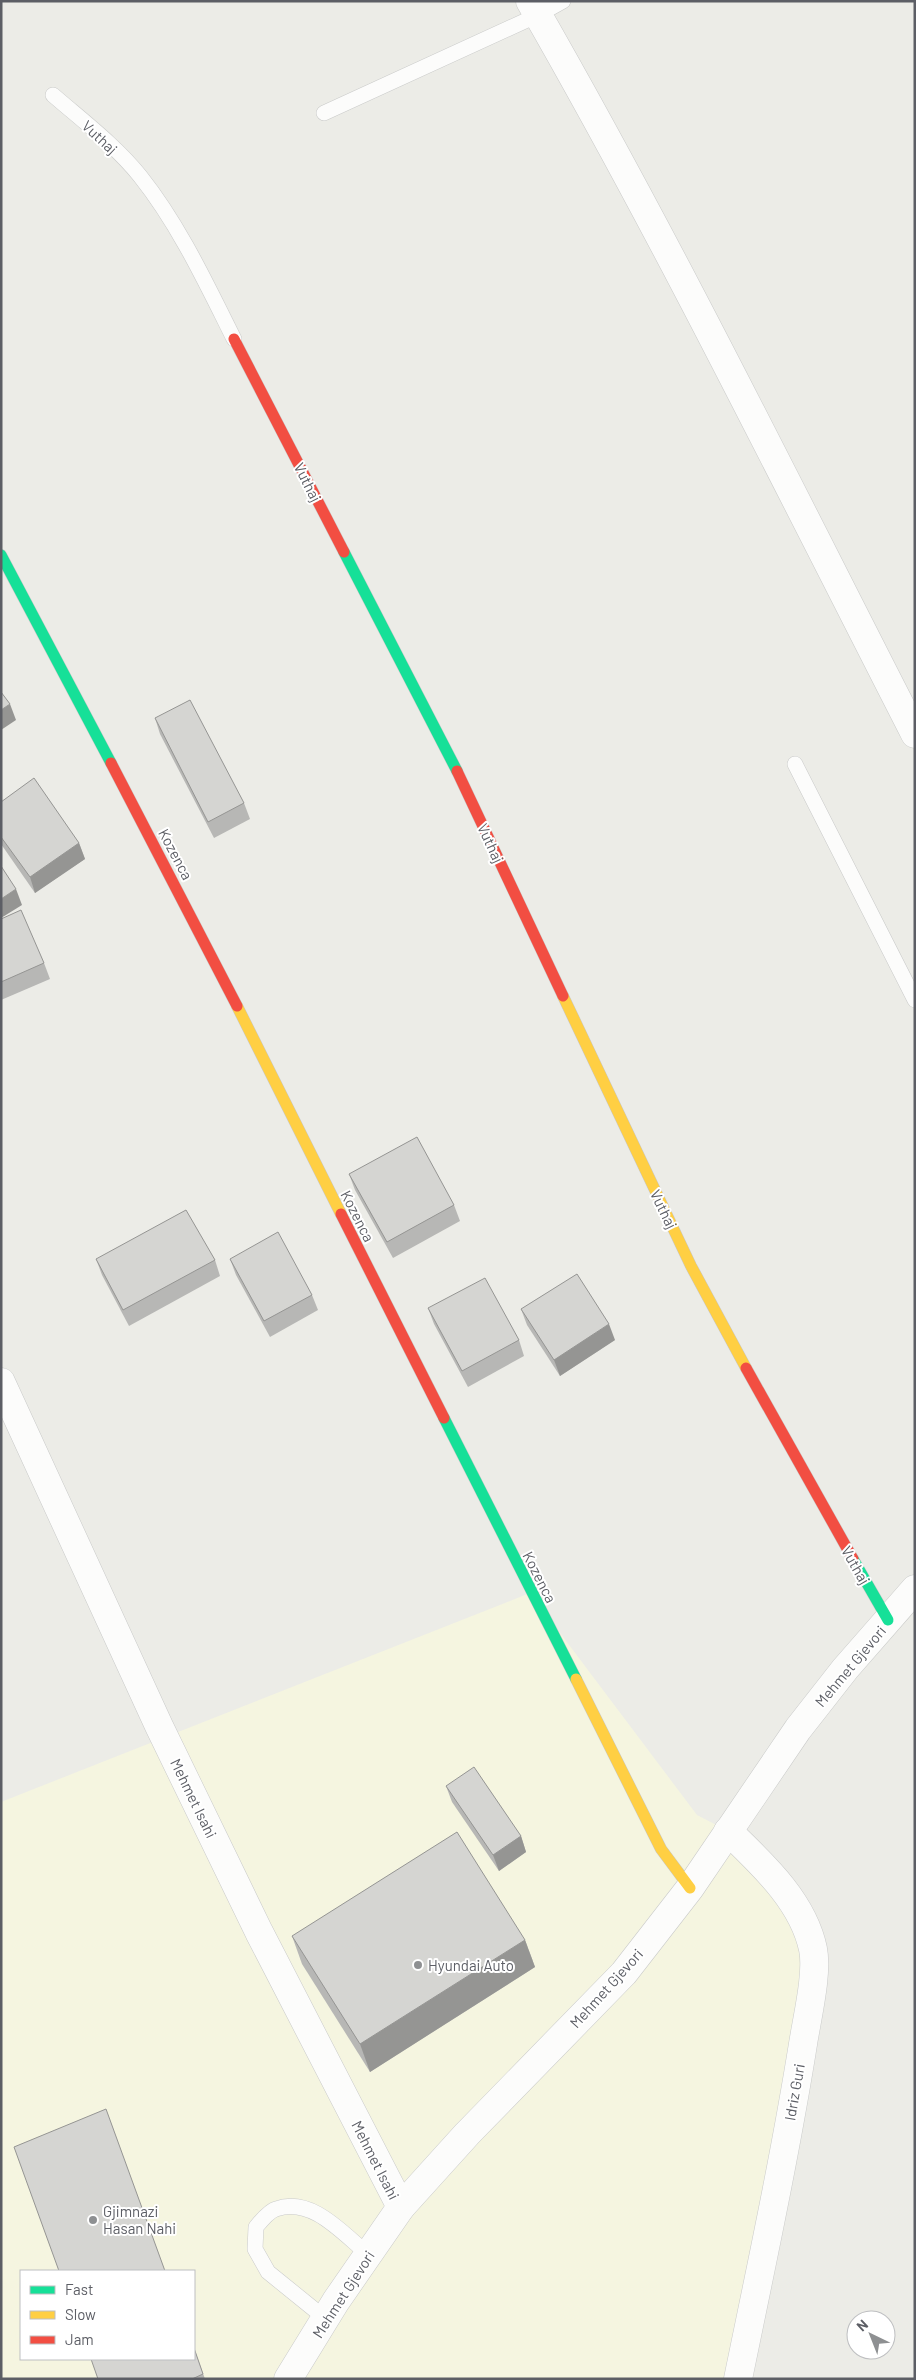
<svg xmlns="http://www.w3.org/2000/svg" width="916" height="2380" viewBox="0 0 916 2380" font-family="Barlow,sans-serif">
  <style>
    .commercial { fill: #f5f5e0; fill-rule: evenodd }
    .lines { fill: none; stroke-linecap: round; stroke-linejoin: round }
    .lane-casing { stroke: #c9cac9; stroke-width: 16 }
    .street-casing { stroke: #c9cac9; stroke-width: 29 }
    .fast-casing { stroke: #c8c8c8; stroke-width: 12 }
    .slow-casing { stroke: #c8c8c8; stroke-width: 12 }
    .jam-casing { stroke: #c8c8c8; stroke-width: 12 }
    .lane { stroke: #fcfcfb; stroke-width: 15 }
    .street { stroke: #fcfcfb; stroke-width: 28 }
    .fast { stroke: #16e098; stroke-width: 11 }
    .slow { stroke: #ffcf43; stroke-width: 11 }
    .jam { stroke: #f24e42; stroke-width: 11 }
    .wall { fill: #b7b7b5 }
    .shaded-wall { fill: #959593 }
    .building { fill: #d5d5d2; stroke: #959593 }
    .poi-dot { fill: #8e9092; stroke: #fff; stroke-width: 2 }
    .labels { text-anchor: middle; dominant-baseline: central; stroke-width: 4; stroke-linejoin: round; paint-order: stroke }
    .street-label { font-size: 15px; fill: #5c5e65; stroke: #fff }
    .poi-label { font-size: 15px; fill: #5c5e65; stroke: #fff; text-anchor: start }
  </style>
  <rect width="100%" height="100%" fill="#ecece7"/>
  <!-- commercial -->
  <path class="commercial" d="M530 1593 697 1815 728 1831 819 1952 738 2379H1V1802ZM21 2271H194V2359H21Z"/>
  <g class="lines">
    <defs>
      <g id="lane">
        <path d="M53 95C83 121 116 146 140 176 179 225 206 283 234 339"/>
        <path d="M324 113 538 15 563 1"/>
        <path d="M795 764 915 1000"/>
        <path d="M326 2319 268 2272 255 2249 256 2227C261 2221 269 2211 276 2209 312 2196 343 2234 369 2255"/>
      </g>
      <g id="street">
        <path d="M530 1C668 241 789 488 915 734"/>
        <path d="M1 1382 159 1726 259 1932 401 2207"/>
        <path d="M728 1831C762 1864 803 1901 813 1949 818 1973 807 2018 803 2044 785 2156 761 2267 738 2379"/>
        <path d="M288 2379 336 2301 401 2207 467 2134 624 1973 690 1888 798 1729 845 1669 915 1589"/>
      </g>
      <g id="fast">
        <path d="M344 552 457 771"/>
        <path d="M1 555 111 763"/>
        <path d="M444 1418 576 1679"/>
        <path d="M853 1559 888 1620"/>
      </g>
      <g id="slow">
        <path d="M563 996 691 1266 746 1368"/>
        <path d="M237 1006 341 1214"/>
        <path d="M576 1679 661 1849 690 1888"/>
      </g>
      <g id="jam">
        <path d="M234 339 344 552"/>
        <path d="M111 763 237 1006"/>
        <path d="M457 771 563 996"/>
        <path d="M341 1214 444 1418"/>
        <path d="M746 1368 853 1559"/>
      </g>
    </defs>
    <!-- lane casing -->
    <use href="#lane" class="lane-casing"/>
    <!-- street casing -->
    <use href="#street" class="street-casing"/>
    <!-- fast casing -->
    <use href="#fast" class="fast-casing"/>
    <!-- slow casing -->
    <use href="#slow" class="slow-casing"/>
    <!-- jam casing -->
    <use href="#jam" class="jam-casing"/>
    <!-- lane -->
    <use href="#lane" class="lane"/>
    <!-- street -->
    <use href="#street" class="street"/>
    <!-- fast -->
    <use href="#fast" class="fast"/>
    <!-- slow -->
    <use href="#slow" class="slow"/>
    <!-- jam -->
    <use href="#jam" class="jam"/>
  </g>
  <!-- wall -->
  <g class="wall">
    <path d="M155 718 244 803 250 819 214 838 160 734Z"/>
    <path d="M1 802 79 843 85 859 35 893 1 844Z"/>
    <path d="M1 919 44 963 50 979 1 1000Z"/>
    <path d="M349 1174 454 1205 460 1221 393 1258 355 1190Z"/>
    <path d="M96 1259 215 1260 220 1276 129 1326 102 1275Z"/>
    <path d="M230 1259 312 1295 318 1310 270 1337 236 1275Z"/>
    <path d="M428 1308 519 1340 524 1356 468 1387 434 1324Z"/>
    <path d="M521 1309 615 1340 560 1376 527 1325Z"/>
    <path d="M446 1786 521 1836 526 1852 499 1871 452 1802Z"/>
    <path d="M292 1936 525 1940 535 1967 370 2072 302 1964Z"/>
    <path d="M194 2348 205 2379H98Z"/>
  </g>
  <!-- shaded-wall -->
  <g class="shaded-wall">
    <path d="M10 704 16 720 1 730V710Z"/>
    <path d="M79 843 85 859 35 893 30 877Z"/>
    <path d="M16 889 22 905 1 918V899Z"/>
    <path d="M609 1324 615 1340 560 1376 554 1360Z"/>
    <path d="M521 1836 526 1852 499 1871 493 1855Z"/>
    <path d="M525 1940 535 1967 370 2072 360 2044Z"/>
  </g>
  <!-- building -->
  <g class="building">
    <path d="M1 692 10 704 1 710Z"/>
    <path d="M190 700 244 803 208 822 155 718Z"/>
    <path d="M34 778 79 843 30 877 1 837V802Z"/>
    <path d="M1 866 16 889 1 899Z"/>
    <path d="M21 910 44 963 1 982V919Z"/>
    <path d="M417 1137 454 1205 387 1242 349 1174Z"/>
    <path d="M186 1210 215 1260 123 1310 96 1259Z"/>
    <path d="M278 1232 312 1295 264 1321 230 1259Z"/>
    <path d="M577 1274 609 1324 554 1360 521 1309Z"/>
    <path d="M485 1278 519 1340 462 1371 428 1308Z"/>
    <path d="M474 1767 521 1836 493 1855 446 1786Z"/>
    <path d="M457 1832 525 1940 360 2044 292 1936Z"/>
    <path d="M106 2109 165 2271H59L14 2147Z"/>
    <path d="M194 2348 203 2374 192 2379H98L91 2359H194Z"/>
  </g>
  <!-- markers -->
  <g class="poi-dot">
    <circle cx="418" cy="1965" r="5"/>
    <circle cx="93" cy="2220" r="5"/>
  </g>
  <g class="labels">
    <!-- street labels -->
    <g class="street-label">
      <text transform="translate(100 137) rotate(43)">Vuthaj</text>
      <text transform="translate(308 482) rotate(63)">Vuthaj</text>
      <text transform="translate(491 843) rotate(65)">Vuthaj</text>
      <text transform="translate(176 854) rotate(62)">Kozenca</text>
      <text transform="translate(664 1209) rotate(64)">Vuthaj</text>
      <text transform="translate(358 1216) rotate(63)">Kozenca</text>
      <text transform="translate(856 1565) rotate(60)">Vuthaj</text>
      <text transform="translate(540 1577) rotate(63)">Kozenca</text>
      <text transform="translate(850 1666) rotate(-50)">Mehmet Gjevori</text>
      <text transform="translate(194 1798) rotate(64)">Mehmet Isahi</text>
      <text transform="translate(606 1988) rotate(-48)">Mehmet Gjevori</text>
      <text transform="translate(794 2092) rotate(-80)">Idriz Guri</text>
      <text transform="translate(376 2160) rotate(63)">Mehmet Isahi</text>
      <text transform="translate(343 2294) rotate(-57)">Mehmet Gjevori</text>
    </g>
    <!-- poi labels -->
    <g class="poi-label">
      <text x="428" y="1965">Hyundai Auto</text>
      <text x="103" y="2211">Gjimnazi<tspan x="103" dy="17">Hasan Nahi</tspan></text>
    </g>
  </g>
  <!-- border -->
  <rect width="916" height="2380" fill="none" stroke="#5c5e65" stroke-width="5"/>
  <!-- legend -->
  <rect x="20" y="2270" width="175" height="90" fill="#ffffff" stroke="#bebfc1"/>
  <rect x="30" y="2286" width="25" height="8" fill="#16e098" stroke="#bebfc1"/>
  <text x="65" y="2295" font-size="15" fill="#5c5e65">Fast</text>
  <rect x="30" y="2311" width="25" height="8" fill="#ffcf43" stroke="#bebfc1"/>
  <text x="65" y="2320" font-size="15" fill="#5c5e65">Slow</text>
  <rect x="30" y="2336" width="25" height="8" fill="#f24e42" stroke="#bebfc1"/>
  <text x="65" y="2345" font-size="15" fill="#5c5e65">Jam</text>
  <!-- north arrow -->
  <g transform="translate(871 2335) rotate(317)"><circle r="24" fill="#ffffff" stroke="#bebfc1"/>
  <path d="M0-4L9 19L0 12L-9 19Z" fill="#8e9092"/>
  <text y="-8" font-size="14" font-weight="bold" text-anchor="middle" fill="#5c5e65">N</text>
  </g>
</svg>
